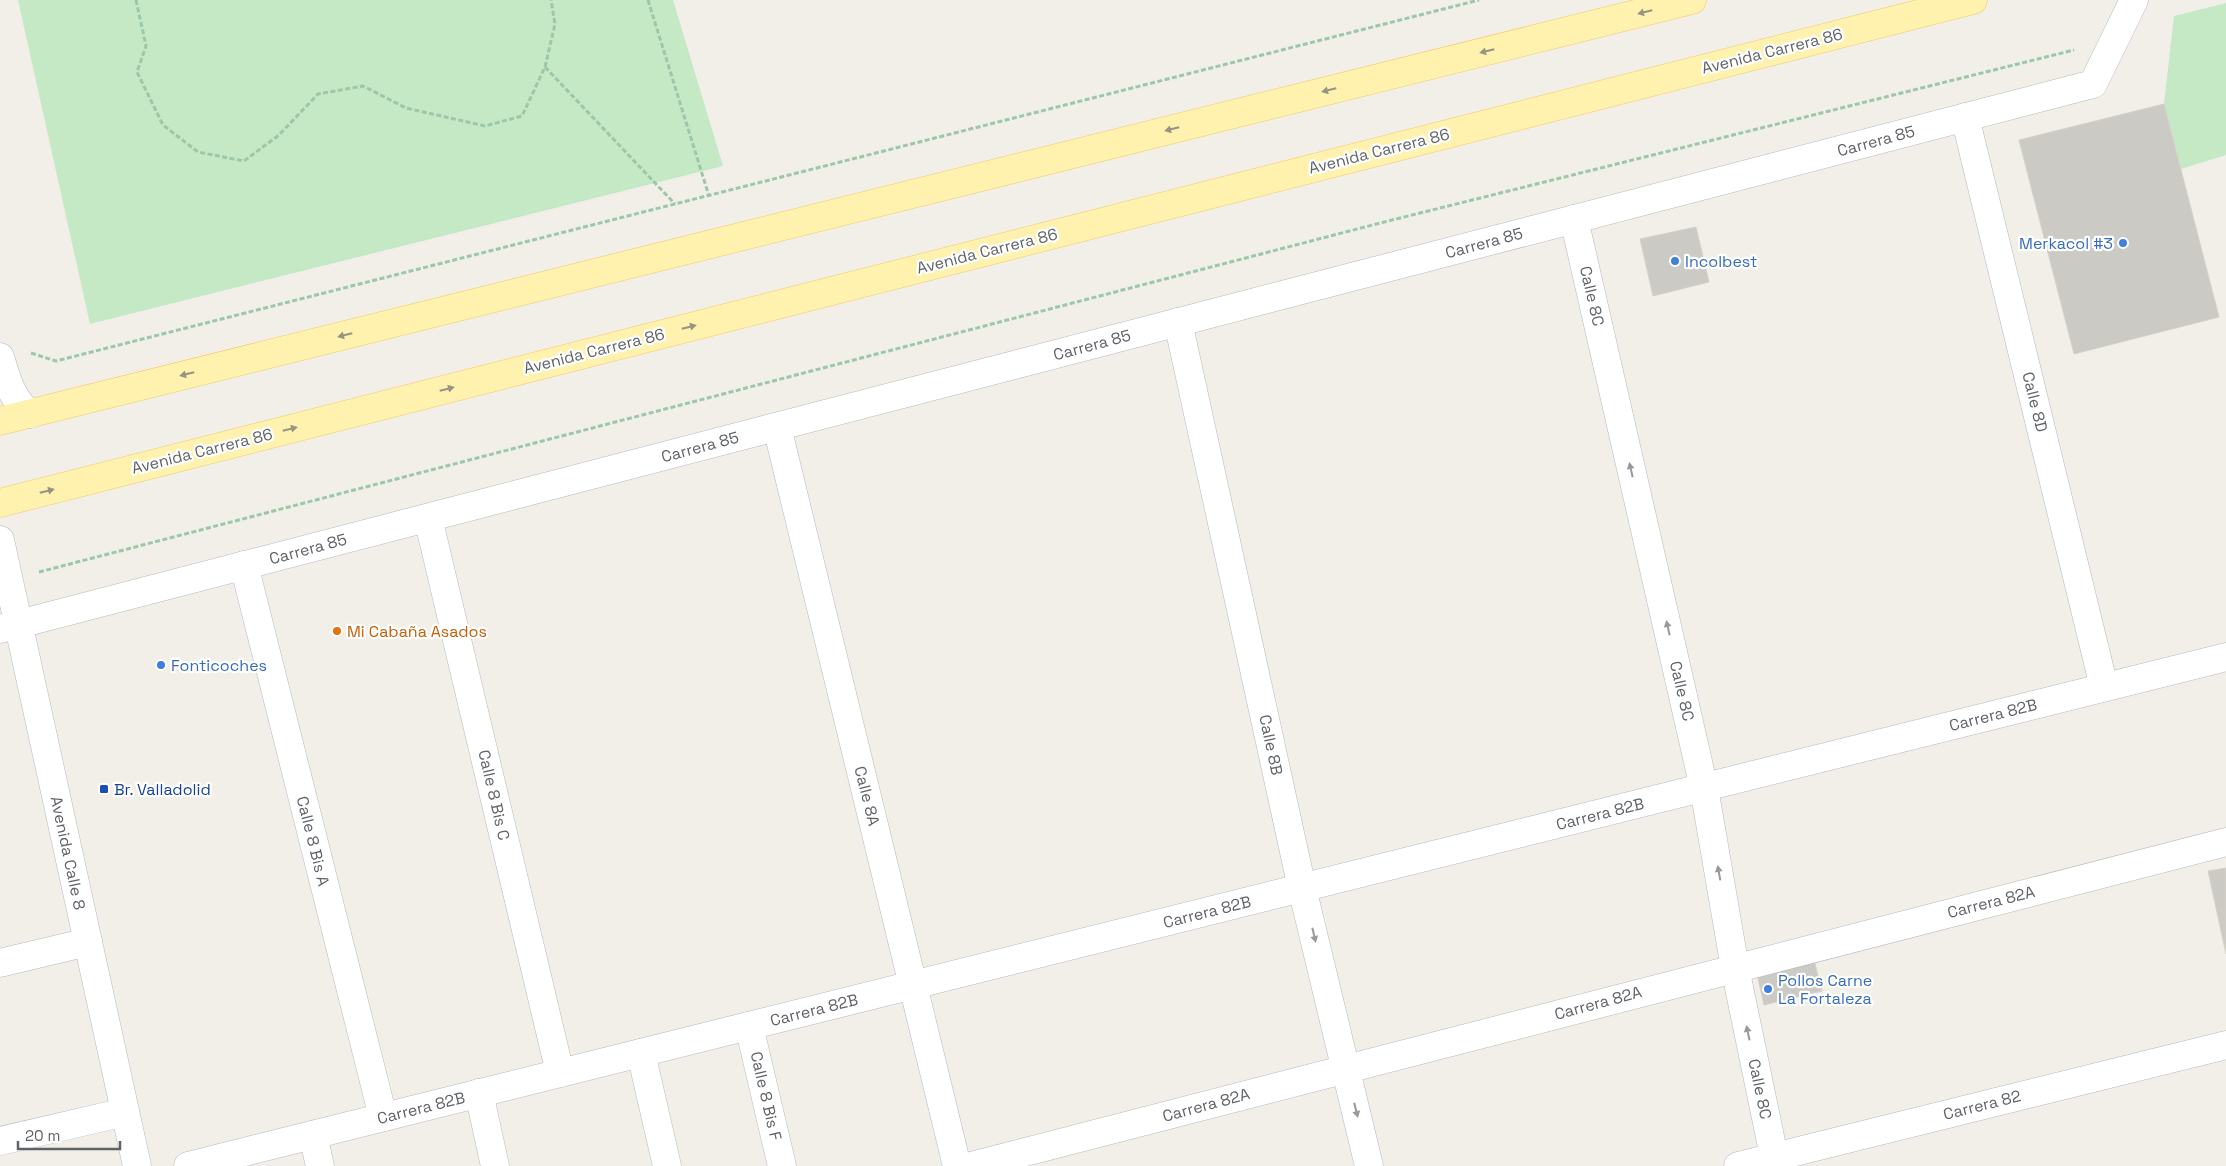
<svg xmlns="http://www.w3.org/2000/svg" width="2226" height="1166" viewBox="0 0 2226 1166" font-family="'Space Grotesk',sans-serif">
  <style>
    .green { fill: #c5e8c5 }
    .building { fill: #cccac5; stroke: #d6d1c6 }
    .lines { fill: none; stroke-linecap: round; stroke-linejoin: round }
    .minor-casing { stroke: #b5b8bc; stroke-width: 29 }
    .major-casing { stroke: #f2c960; stroke-width: 29 }
    .path { stroke: #9cc7a9; stroke-width: 3; stroke-dasharray: 5 2.5; stroke-linecap: butt }
    .minor { stroke: #fff; stroke-width: 28 }
    .major { stroke: #fff2af; stroke-width: 28 }
    .oneway { fill: #979581 }
    .oneway2 { fill: #979a9d }
    .shop-dot { fill: #3f7fe0; stroke: #fff; stroke-width: 2 }
    .food-dot { fill: #e8710a; stroke: #fff; stroke-width: 2 }
    .transit-dot { fill: #1a4fb4; stroke: #fff; stroke-width: 2 }
    .labels { text-anchor: middle; dominant-baseline: central; stroke-width: 4.5; stroke-linejoin: round; paint-order: stroke }
    .street-label { font-size: 16px; fill: #5f6368; stroke: #fff }
    .shop-label { font-size: 16px; fill: #366cbe; stroke: #fff; text-anchor: start }
    .food-label { font-size: 16px; fill: #c56008; stroke: #fff; text-anchor: start }
    .transit-label { font-size: 16px; fill: #164399; stroke: #fff; text-anchor: start }
  </style>
  <rect width="100%" height="100%" fill="#f1efe8"/>
  <!-- green -->
  <g class="green">
    <path d="M18 0H673L723 166 90 324Z"/>
    <path d="M2226 3V155L2181 169 2164 104 2174 16Z"/>
  </g>
  <!-- building -->
  <g class="building">
    <path d="M2164 104 2219 317 2074 354 2019 140Z"/>
    <path d="M1696 227 1709 282 1653 296 1640 239Z"/>
    <path d="M2226 868V954L2208 871Z"/>
    <path d="M1814 960 1822 991 1764 1005 1757 974Z"/>
  </g>
  <g class="lines">
    <defs>
      <g id="minor">
        <path d="M1965 117 2104 687"/>
        <path d="M1574 219 1704 788 1735 968 1776 1166"/>
        <path d="M1178 322 1302 888 1369 1166"/>
        <path d="M0 357C7 380 11 398 30 414"/>
        <path d="M777 427 957 1166"/>
        <path d="M428 518 560 1073"/>
        <path d="M0 540 137 1166"/>
        <path d="M244 565 383 1117"/>
        <path d="M0 629 2093 84 2134 0"/>
        <path d="M0 963 88 942"/>
        <path d="M749 1026 782 1166"/>
        <path d="M641 1053 667 1166"/>
        <path d="M479 1093 495 1166"/>
        <path d="M313 1135 320 1166"/>
        <path d="M0 1141 125 1112"/>
        <path d="M188 1166 2226 657"/>
        <path d="M971 1166 2226 842"/>
        <path d="M1738 1166 2226 1045"/>
      </g>
      <g id="major">
        <path d="M0 421 1692 0"/>
        <path d="M0 503 1973 0"/>
      </g>
    </defs>
    <!-- minor casing -->
    <use href="#minor" class="minor-casing"/>
    <!-- major casing -->
    <use href="#major" class="major-casing"/>
    <!-- path -->
    <g class="path">
      <path d="M136 0 146 46 137 72 163 125 198 152 244 161 279 135 318 94 363 86 406 108 485 126 522 116 545 67 555 24 551 0"/>
      <path d="M648 0 709 196"/>
      <path d="M545 67 675 204"/>
      <path d="M31 353 56 361 1479 0"/>
      <path d="M39 572 1384 222 2074 50"/>
    </g>
    <!-- minor -->
    <use href="#minor" class="minor"/>
    <!-- major -->
    <use href="#major" class="major"/>
  </g>
  <!-- one-way arrows -->
  <defs><path id="oneway-solid" d="M-6-.8H1V-3.2L6.5 0L1 3.2V.8H-6Z" transform="scale(1.25)"/></defs>
  <g class="oneway">
    <use href="#oneway-solid" transform="translate(1645 12) rotate(166)"/>
    <use href="#oneway-solid" transform="translate(1487 51) rotate(166)"/>
    <use href="#oneway-solid" transform="translate(1329 90) rotate(166)"/>
    <use href="#oneway-solid" transform="translate(1172 129) rotate(166)"/>
    <use href="#oneway-solid" transform="translate(689 327) rotate(-14)"/>
    <use href="#oneway-solid" transform="translate(345 335) rotate(166)"/>
    <use href="#oneway-solid" transform="translate(187 374) rotate(166)"/>
    <use href="#oneway-solid" transform="translate(447 389) rotate(-14)"/>
    <use href="#oneway-solid" transform="translate(290 429) rotate(-14)"/>
    <use href="#oneway-solid" transform="translate(47 491) rotate(-14)"/>
  </g>
  <g class="oneway2">
    <use href="#oneway-solid" transform="translate(1631 470) rotate(-103)"/>
    <use href="#oneway-solid" transform="translate(1668 628) rotate(-103)"/>
    <use href="#oneway-solid" transform="translate(1719 873) rotate(-100)"/>
    <use href="#oneway-solid" transform="translate(1314 935) rotate(77)"/>
    <use href="#oneway-solid" transform="translate(1748 1033) rotate(-102)"/>
    <use href="#oneway-solid" transform="translate(1356 1110) rotate(76)"/>
  </g>
  <!-- markers -->
  <g class="shop-dot">
    <circle cx="2123" cy="243" r="5"/>
    <circle cx="1675" cy="261" r="5"/>
    <circle cx="161" cy="665" r="5"/>
    <circle cx="1768" cy="989" r="5"/>
  </g>
  <circle class="food-dot" cx="337" cy="631" r="5"/>
  <rect class="transit-dot" x="99" y="784" width="10" height="10" rx="2.5"/>
  <g class="labels">
    <!-- street labels -->
    <g class="street-label">
      <text transform="translate(1772 51) rotate(-14)">Avenida Carrera 86</text>
      <text transform="translate(1876 141) rotate(-15)">Carrera 85</text>
      <text transform="translate(1379 151) rotate(-14)">Avenida Carrera 86</text>
      <text transform="translate(1484 243) rotate(-15)">Carrera 85</text>
      <text transform="translate(987 251) rotate(-14)">Avenida Carrera 86</text>
      <text transform="translate(1592 296) rotate(77)">Calle 8C</text>
      <text transform="translate(1092 345) rotate(-15)">Carrera 85</text>
      <text transform="translate(594 351) rotate(-14)">Avenida Carrera 86</text>
      <text transform="translate(2035 402) rotate(76)">Calle 8D</text>
      <text transform="translate(700 447) rotate(-15)">Carrera 85</text>
      <text transform="translate(202 451) rotate(-14)">Avenida Carrera 86</text>
      <text transform="translate(308 549) rotate(-15)">Carrera 85</text>
      <text transform="translate(1682 691) rotate(77)">Calle 8C</text>
      <text transform="translate(1993 715) rotate(-14)">Carrera 82B</text>
      <text transform="translate(1271 745) rotate(78)">Calle 8B</text>
      <text transform="translate(494 795) rotate(77)">Calle 8 Bis C</text>
      <text transform="translate(867 796) rotate(76)">Calle 8A</text>
      <text transform="translate(1600 814) rotate(-14)">Carrera 82B</text>
      <text transform="translate(313 841) rotate(76)">Calle 8 Bis A</text>
      <text transform="translate(68 853) rotate(78)">Avenida Calle 8</text>
      <text transform="translate(1991 902) rotate(-14)">Carrera 82A</text>
      <text transform="translate(1207 912) rotate(-14)">Carrera 82B</text>
      <text transform="translate(1598 1003) rotate(-15)">Carrera 82A</text>
      <text transform="translate(814 1010) rotate(-14)">Carrera 82B</text>
      <text transform="translate(1760 1089) rotate(78)">Calle 8C</text>
      <text transform="translate(766 1096) rotate(77)">Calle 8 Bis F</text>
      <text transform="translate(1206 1105) rotate(-15)">Carrera 82A</text>
      <text transform="translate(1982 1105) rotate(-14)">Carrera 82</text>
      <text transform="translate(421 1108) rotate(-14)">Carrera 82B</text>
    </g>
    <!-- shop labels -->
    <g class="shop-label">
      <text x="2113" y="243" text-anchor="end">Merkacol #3</text>
      <text x="1685" y="261">Incolbest</text>
      <text x="171" y="665">Fonticoches</text>
      <text x="1778" y="980">Pollos Carne<tspan x="1778" dy="18">La Fortaleza</tspan></text>
    </g>
    <!-- food labels -->
    <g class="food-label">
      <text x="347" y="631">Mi Cabaña Asados</text>
    </g>
    <!-- transit labels -->
    <g class="transit-label">
      <text x="114" y="789">Br. Valladolid</text>
    </g>
  </g>
  <!-- scale -->
  <path d="M18 1141v8h102v-8" fill="none" stroke="#5f6368" stroke-width="2.5"/>
  <text x="25" y="1141" font-size="15" fill="#5f6368" stroke="#ffffff" stroke-width="4" paint-order="stroke">20 m</text>
</svg>
